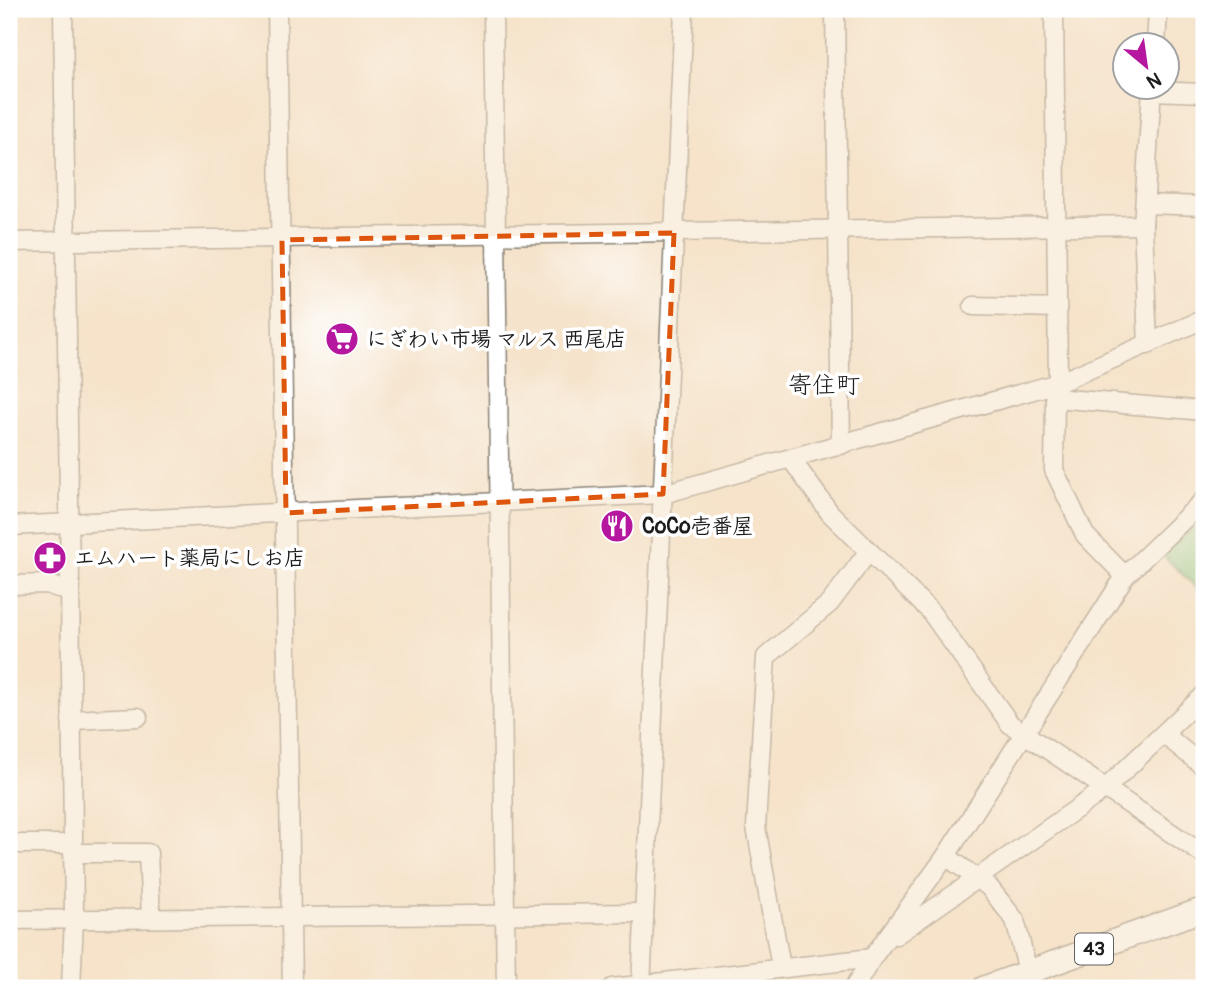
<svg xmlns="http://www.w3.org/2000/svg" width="1213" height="997" viewBox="0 0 1213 997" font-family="Pangolin,'Klee One',sans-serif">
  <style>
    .green { fill: #7bca8a; stroke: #4c7353; stroke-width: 2 }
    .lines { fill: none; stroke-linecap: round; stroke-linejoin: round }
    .minor-casing { stroke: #888074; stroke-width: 21 }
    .major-casing { stroke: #888074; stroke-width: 26 }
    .minor { stroke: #fff; stroke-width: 18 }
    .major { stroke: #fff; stroke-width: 23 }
    .marked { fill: none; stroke: #de560d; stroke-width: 5; stroke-dasharray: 14 9; stroke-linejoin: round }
    .labels { text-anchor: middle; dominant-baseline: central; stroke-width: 7; stroke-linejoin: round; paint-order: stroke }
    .shield { fill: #fff; stroke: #606060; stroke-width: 2 }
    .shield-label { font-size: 19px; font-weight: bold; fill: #1c1c1c }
    .poi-label { font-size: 21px; font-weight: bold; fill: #1c1c1c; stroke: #fff; text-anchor: start }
    .quarter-label { font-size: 24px; fill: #1c1c1c; stroke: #fff }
  </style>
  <rect width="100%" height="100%" fill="#fff"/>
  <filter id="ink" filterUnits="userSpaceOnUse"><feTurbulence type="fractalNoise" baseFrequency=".0143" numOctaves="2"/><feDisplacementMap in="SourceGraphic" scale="14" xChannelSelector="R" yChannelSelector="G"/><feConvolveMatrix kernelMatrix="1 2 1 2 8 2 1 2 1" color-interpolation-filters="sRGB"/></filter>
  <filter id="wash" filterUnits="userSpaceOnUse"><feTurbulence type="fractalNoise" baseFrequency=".00686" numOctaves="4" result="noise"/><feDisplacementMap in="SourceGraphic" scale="28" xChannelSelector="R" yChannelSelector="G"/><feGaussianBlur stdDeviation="1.57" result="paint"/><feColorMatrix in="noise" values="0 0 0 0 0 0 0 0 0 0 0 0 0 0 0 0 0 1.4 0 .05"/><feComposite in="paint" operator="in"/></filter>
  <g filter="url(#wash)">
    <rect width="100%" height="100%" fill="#f5e3cb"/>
    <!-- green -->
    <path class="green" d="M1204 519V595L1162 554Z"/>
  </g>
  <g filter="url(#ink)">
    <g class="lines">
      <defs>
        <g id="minor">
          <path d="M63 9 74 918 71 988"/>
          <path d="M277 9 292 988"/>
          <path d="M493 9 506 988"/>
          <path d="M835 9 841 445"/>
          <path d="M1054 9 1058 383 1055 398 1054 470 1085 535 1125 576"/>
          <path d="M1156 46 1158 9"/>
          <path d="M1152 91 1204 93"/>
          <path d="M1145 204 1204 206"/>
          <path d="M9 242 1143 225"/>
          <path d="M973 306 1057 308"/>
          <path d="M1148 345 1143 225 1152 88"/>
          <path d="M1055 398 1204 411"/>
          <path d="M791 459 830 513 930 611 1010 724 1204 855"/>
          <path d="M9 526 663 494 1058 383 1204 319"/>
          <path d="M9 585 47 584 69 592"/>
          <path d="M71 720 138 717"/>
          <path d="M1165 735 1204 767"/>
          <path d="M9 844H73"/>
          <path d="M73 853H148L151 918"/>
          <path d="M946 856 989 887 1015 920 1032 988"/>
          <path d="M9 920 644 913"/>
          <path d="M896 935 1105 789 1204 695"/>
          <path d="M781 967 756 827 766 657 830 603 869 551"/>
          <path d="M612 988 872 958"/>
          <path d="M641 988 684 9"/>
          <path d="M854 988 872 958 946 856 1125 576 1204 500"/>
        </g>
        <path id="major" d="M984 988 1204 909"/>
      </defs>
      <!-- minor casing -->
      <use href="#minor" class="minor-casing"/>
      <!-- major casing -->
      <use href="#major" class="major-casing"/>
      <!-- minor -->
      <use href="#minor" class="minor"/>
      <!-- major -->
      <use href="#major" class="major"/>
    </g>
  </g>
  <!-- marked area -->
  <path d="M0 0H1213V997H0ZM674 233 663 494 286 513 282 240Z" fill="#f5e3cb" fill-opacity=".55" fill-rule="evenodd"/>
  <path class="marked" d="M674 233 663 494 286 513 282 240Z"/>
  <!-- icons -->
  <defs>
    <symbol id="supermarket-disc" viewBox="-11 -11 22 22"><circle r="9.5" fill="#b5179e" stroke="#fff"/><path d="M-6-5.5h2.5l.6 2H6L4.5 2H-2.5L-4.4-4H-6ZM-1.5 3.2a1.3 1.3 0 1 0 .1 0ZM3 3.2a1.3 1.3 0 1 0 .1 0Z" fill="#fff"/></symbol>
    <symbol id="restaurant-disc" viewBox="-11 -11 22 22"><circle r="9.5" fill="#b5179e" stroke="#fff"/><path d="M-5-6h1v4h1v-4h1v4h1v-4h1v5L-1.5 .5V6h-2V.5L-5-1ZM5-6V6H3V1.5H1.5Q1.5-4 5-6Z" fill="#fff"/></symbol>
    <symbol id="pharmacy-disc" viewBox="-11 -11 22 22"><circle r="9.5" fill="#b5179e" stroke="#fff"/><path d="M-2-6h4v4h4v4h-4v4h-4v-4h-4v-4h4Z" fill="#fff"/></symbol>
  </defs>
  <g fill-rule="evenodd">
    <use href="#supermarket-disc" x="323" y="320" width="38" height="38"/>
    <use href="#restaurant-disc" x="598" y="507" width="38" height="38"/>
    <use href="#pharmacy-disc" x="31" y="539" width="38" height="38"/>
  </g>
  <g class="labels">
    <!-- shield labels -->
    <rect class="shield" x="1075" y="933.5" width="38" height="31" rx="5"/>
    <g class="shield-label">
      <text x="1094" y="949">43</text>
    </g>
    <!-- poi labels -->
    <g class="poi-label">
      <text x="366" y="339">にぎわい市場 マルス 西尾店</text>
      <text x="642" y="526">CoCo壱番屋</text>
      <text x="74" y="558">エムハート薬局にしお店</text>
    </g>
    <!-- quarter labels -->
    <g class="quarter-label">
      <text x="824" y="385">寄住町</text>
    </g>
  </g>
  <!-- margin -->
  <rect width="1213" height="997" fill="none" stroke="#fff" stroke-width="35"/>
  <!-- north arrow -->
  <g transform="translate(1146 66) rotate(151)"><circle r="33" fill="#ffffff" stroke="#a4a4a4" stroke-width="2"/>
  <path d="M0-5L12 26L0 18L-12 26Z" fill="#b5179e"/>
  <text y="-10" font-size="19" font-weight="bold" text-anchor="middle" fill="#1c1c1c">N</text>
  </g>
</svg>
